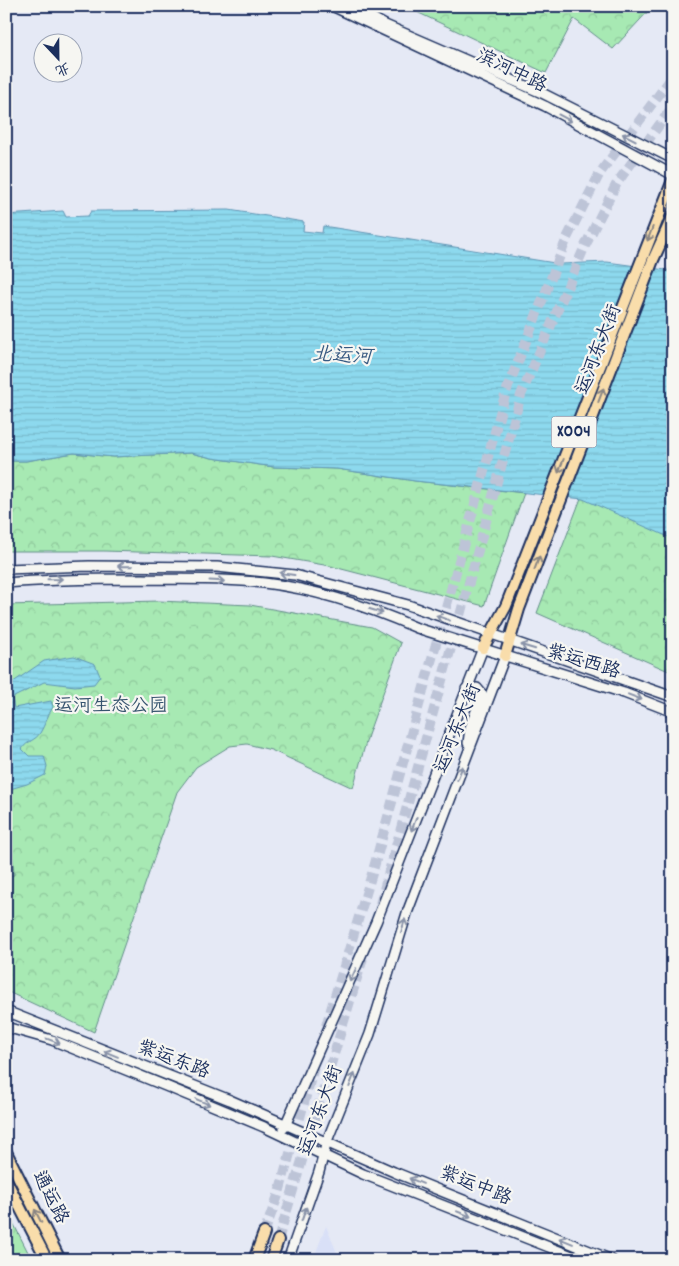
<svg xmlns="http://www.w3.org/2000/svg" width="679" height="1266" viewBox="0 0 679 1266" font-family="Dekko,'LXGW WenKai TC',sans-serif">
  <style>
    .built { fill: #d9e0f7 }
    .forest { fill: url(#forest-crowns); stroke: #618c88 }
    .pitch { fill: #a7e9b3; stroke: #618c88 }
    .water { fill: url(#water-rules); stroke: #5f95b4 }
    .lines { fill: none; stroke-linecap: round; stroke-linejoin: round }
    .trunk-tunnel { stroke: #bdc4d7; stroke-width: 10; stroke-dasharray: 10 5; stroke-linecap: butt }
    .secondary-casing { stroke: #1b2f5e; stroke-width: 12 }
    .primary-casing { stroke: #1b2f5e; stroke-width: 14 }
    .trunk-casing { stroke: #1b2f5e; stroke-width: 14 }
    .secondary { stroke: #f6f6f2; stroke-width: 9 }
    .primary { stroke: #f9ddab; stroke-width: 10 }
    .trunk { stroke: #f9ddab; stroke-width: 10 }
    .oneway { stroke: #8892a8 }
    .oneway2 { stroke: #8a8684 }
    .labels { text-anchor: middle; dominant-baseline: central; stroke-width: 4.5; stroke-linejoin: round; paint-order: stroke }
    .shield { fill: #f6f6f2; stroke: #5d6b8a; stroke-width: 1 }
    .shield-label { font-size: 18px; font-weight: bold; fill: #1b2f5e }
    .street-label { font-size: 19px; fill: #1b2f5e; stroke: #f6f6f2 }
    .park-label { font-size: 19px; fill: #37546f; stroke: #f6f6f2 }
    .water-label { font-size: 20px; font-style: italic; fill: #385a82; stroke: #f6f6f2 }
  </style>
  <defs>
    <pattern id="forest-crowns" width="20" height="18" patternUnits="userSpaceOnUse" patternTransform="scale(1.25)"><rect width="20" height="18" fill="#a7e9b3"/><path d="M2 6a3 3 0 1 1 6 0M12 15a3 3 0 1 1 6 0" fill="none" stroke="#8fc89c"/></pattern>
    <pattern id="water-rules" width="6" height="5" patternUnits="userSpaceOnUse" patternTransform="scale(1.25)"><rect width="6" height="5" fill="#8dd9ee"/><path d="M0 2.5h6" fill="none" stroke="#79bbce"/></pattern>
  </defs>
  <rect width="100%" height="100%" fill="#e5e9f5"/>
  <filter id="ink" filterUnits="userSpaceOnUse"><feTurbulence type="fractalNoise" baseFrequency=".02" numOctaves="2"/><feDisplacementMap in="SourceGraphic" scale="10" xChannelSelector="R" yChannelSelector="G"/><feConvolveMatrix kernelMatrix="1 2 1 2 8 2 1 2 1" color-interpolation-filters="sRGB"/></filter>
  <g filter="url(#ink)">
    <!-- built -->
    <path class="built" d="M326 1226 340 1260H313Z"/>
    <!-- forest -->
    <g class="forest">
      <path d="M404 6H653L613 49 574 19 546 73Z"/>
      <path d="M673 258V673L537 613Z"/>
      <path d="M74 453 113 457 191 453 212 458 274 467 337 469 415 481 524 493 484 606 330 566 272 556 104 551H6V461H26Z"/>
      <path d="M159 601 250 605 372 627 401 643 368 735 353 788 271 750 247 744 230 746 196 767 177 792 94 1032 6 991V605Z"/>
      <path d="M6 1209 32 1260H6Z"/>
    </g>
    <!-- pitch -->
    <path class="pitch" d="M11 838 14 875 6 876V839Z"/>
    <!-- water -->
    <g class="water">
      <path d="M229 210 304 222 303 231 322 233 323 226 561 264 607 262 673 271V539L583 499 415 481 337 469 274 467 212 458 191 453 113 457 74 453 26 461H6V215L63 211 66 217 88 216 91 211Z"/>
      <path d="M74 656 95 664 100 676 94 684 75 686 44 682 12 698 14 708 51 701 53 707C47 716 45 725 40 733 36 740 27 741 22 749L29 756H44L47 766 45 775 27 784 10 789 12 780H6V687L44 661Z"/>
    </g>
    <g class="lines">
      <!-- trunk-tunnel -->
      <g class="trunk-tunnel">
        <path d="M380 904 521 395 585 246 617 183 673 106"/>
        <path d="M326 1026 374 867 506 392 567 238 600 173 673 76"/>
        <path d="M264 1233 279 1193 314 1067"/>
        <path d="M278 1240 363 958"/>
      </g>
      <defs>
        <g id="secondary">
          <path d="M332 6 545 106 673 175"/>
          <path d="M351 6 385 25 542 93 673 159"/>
          <path d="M6 569 89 566 217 567 295 575 408 605 673 697"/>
          <path d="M6 583C52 579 97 579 143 579 183 580 224 578 264 583 317 589 369 607 417 628L624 693 673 712"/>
          <path d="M466 689 477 688 482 694 470 728 468 743"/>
          <path d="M6 1011 230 1100 394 1172 612 1260"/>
          <path d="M6 1027 52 1040 168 1087 264 1127 363 1174 582 1260"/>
          <path d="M284 1128 376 922 483 648"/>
          <path d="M288 1260 319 1172 327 1141 370 1034 407 913 505 656"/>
        </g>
        <g id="primary">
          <path d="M483 648 506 606 673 180"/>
          <path d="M505 656 519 609 653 260 673 216"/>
          <path d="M6 1152 60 1260"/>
          <path d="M6 1180 47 1260"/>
        </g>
        <g id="trunk">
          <path d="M254 1260 264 1233"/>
          <path d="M271 1260 278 1240"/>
        </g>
      </defs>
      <!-- secondary casing -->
      <use href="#secondary" class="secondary-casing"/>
      <!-- primary casing -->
      <use href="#primary" class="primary-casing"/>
      <!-- trunk casing -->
      <use href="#trunk" class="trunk-casing"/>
      <!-- secondary -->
      <use href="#secondary" class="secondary"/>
      <!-- primary -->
      <use href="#primary" class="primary"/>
      <!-- trunk -->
      <use href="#trunk" class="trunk"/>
    </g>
    <!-- one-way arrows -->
    <defs><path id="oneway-shaft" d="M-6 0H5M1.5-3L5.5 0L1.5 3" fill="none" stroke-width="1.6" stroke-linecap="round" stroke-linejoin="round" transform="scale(1.25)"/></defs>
    <g class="oneway">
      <use href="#oneway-shaft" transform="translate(565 118) rotate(28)"/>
      <use href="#oneway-shaft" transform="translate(629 137) rotate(-153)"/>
      <use href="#oneway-shaft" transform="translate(125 566) rotate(-179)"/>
      <use href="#oneway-shaft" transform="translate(287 574) rotate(-172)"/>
      <use href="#oneway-shaft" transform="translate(55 579) rotate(-1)"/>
      <use href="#oneway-shaft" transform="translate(217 581) rotate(3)"/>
      <use href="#oneway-shaft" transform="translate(376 611) rotate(17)"/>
      <use href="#oneway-shaft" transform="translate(443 618) rotate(-160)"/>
      <use href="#oneway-shaft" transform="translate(528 647) rotate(-163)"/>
      <use href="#oneway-shaft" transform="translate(635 697) rotate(21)"/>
      <use href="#oneway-shaft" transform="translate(460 773) rotate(-69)"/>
      <use href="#oneway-shaft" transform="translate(414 824) rotate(111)"/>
      <use href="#oneway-shaft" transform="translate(403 926) rotate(-74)"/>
      <use href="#oneway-shaft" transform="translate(353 975) rotate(115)"/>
      <use href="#oneway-shaft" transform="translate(53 1041) rotate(20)"/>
      <use href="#oneway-shaft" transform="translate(111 1054) rotate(-158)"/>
      <use href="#oneway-shaft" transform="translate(352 1080) rotate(-69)"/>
      <use href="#oneway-shaft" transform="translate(203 1102) rotate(23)"/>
      <use href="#oneway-shaft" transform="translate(416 1181) rotate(-158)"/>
      <use href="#oneway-shaft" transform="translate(304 1214) rotate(-71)"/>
      <use href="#oneway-shaft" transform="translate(464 1214) rotate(21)"/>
      <use href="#oneway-shaft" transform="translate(566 1241) rotate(-158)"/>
    </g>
    <g class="oneway2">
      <use href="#oneway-shaft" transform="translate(650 234) rotate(111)"/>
      <use href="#oneway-shaft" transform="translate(601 395) rotate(-69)"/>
      <use href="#oneway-shaft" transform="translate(561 466) rotate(111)"/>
      <use href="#oneway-shaft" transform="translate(537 563) rotate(-69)"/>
      <use href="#oneway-shaft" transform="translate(38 1216) rotate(-117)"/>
    </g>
  </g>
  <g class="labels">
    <!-- shield labels -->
    <rect class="shield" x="551.5" y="416.5" width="45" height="31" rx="4"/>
    <g class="shield-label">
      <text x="574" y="432">X004</text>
    </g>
    <!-- street labels -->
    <g class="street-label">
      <text transform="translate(511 72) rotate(26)">滨河中路</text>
      <text transform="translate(600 350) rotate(-69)">运河东大街</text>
      <text transform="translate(583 663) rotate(17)">紫运西路</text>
      <text transform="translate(459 729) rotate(-68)">运河东大街</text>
      <text transform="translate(173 1061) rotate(21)">紫运东路</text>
      <text transform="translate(322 1111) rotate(-70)">运河东大街</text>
      <text transform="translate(475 1187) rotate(22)">紫运中路</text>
      <text transform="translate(49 1198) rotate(63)">通运路</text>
    </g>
    <!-- park labels -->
    <g class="park-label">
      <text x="111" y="707">运河生态公园</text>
    </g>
    <!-- water labels -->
    <g class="water-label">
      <text transform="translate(342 357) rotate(3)">北运河</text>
    </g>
  </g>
  <!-- margin -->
  <rect width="679" height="1266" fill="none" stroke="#f6f6f2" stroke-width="25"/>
  <rect x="12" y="12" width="654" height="1241" fill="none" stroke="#1b2f5e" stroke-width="2" filter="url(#ink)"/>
  <!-- north arrow -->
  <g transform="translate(58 58) rotate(158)"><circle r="24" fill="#f6f6f2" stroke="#9ea6b7"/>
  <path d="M0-4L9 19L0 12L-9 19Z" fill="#1b2f5e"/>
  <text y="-8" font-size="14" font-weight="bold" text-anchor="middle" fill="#1b2f5e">北</text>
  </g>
</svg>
